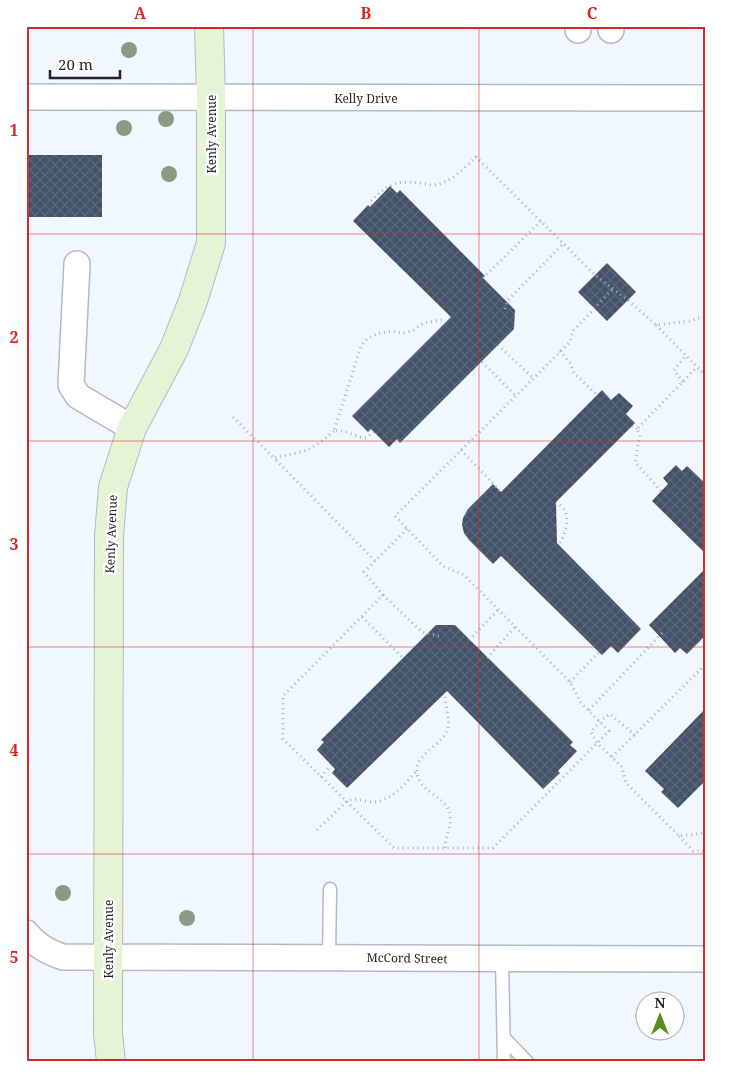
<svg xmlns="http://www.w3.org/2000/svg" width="732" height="1088" viewBox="0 0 732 1088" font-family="'Noto Serif',serif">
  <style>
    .building { fill: url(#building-cross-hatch) }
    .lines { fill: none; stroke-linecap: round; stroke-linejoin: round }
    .lane-casing { stroke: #b1bac7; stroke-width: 15 }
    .street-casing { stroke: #b1bac7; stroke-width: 28 }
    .secondary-casing { stroke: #b1bac7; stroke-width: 30 }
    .path { stroke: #adb2ba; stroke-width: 3; stroke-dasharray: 1 4; stroke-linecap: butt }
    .lane { stroke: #fff; stroke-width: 12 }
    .street { stroke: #fff; stroke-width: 25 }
    .secondary { stroke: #e5f4d5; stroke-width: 28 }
    .tree { fill: #8b9a84 }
    .grid { fill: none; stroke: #d62828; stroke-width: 1; stroke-opacity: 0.55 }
    .labels { text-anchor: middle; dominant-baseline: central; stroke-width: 5; stroke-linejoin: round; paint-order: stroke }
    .street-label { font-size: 12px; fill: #1f2227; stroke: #fff }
    .neatline { fill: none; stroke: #d62828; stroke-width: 2 }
    .grid-label { font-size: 16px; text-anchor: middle; font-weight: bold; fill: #d62828 }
  </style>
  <defs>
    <pattern id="building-cross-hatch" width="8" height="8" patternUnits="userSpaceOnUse" patternTransform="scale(1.25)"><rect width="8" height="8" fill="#415269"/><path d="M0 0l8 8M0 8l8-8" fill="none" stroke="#5a677a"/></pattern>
  </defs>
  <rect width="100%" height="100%" fill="#f1f7ff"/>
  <!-- building -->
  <g class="building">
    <rect x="26" y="155" width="76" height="62"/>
    <path d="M390 186 397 193 400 190 485 276 483 278 515 310 514 329 400 443 397 439 389 447 371 429 368 432 352 416 451 317 353 221 368 205 370 207Z"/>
    <path d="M607 263 636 292 607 321 578 292Z"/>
    <path d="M602 390 611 400 619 393 633 406 626 414 635 423 556 502 557 543 641 629 618 653 611 646 602 655 501 556 493 564 469 540 464 533 462 525 463 518 468 509 493 484 501 492Z"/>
    <path d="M676 465 682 471 687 466 706 484V554L652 501 668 484 663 478Z"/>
    <path d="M706 568V635L687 654 680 648 675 653 649 625Z"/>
    <path d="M436 625H455L573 742 570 745 577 751 558 771 560 773 543 789 447 691 347 788 332 773 335 769 317 750 324 742 321 740Z"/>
    <path d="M706 708V780L678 808 661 792 664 789 645 771Z"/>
  </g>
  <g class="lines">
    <defs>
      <g id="lane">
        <path d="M329 958 330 889"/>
        <path d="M502 959 504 1062"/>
        <path d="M504 1038 527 1062"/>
      </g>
      <g id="street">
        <path d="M578 26V30"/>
        <path d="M611 30V26"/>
        <path d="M26 97 706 98"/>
        <path d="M77 264 71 385 78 396 132 428"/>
        <path d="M26 933C37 946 48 952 63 957L706 959"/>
      </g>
      <path id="secondary" d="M111 1062 108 1033 109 536 113 487 132 428 174 349 193 301 211 243V98L209 26"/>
    </defs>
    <!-- lane casing -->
    <use href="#lane" class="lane-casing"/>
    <!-- street casing -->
    <use href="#street" class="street-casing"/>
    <!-- secondary casing -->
    <use href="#secondary" class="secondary-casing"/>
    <!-- path -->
    <g class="path">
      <path d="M372 205 370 202C387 185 394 180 418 183 423 183 429 185 434 185 451 183 464 168 476 157L595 275 629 301 656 325 690 321 706 316"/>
      <path d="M483 278 541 221"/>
      <path d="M505 309 508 300 563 244"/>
      <path d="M656 325 706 376"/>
      <path d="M498 345 533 378"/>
      <path d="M560 351 570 363 574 373 597 395"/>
      <path d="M482 362 516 396"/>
      <path d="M683 382 674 370 686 356"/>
      <path d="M233 417 274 458"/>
      <path d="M632 426 637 429"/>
      <path d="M334 431C309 453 304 451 274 458L375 561"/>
      <path d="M374 432 366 438C354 437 345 429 334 431L361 346 367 339 378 333 392 331 403 333 412 331 424 323 445 319"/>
      <path d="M461 450 501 492"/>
      <path d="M661 491 635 462 640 435 637 429 697 367"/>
      <path d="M556 502C559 504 563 508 565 511 570 521 564 536 559 545"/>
      <path d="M407 529 364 572 383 595 283 696V739L394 848H493L609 731 581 703 570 682 464 575 443 566 395 516 570 342 573 331 613 289"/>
      <path d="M383 595 422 632 439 636"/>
      <path d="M362 617 403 658"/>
      <path d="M469 640 498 610"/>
      <path d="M487 658 515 627"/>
      <path d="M570 682 599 652"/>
      <path d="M445 697C446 708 451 721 447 731 440 747 414 755 417 773 420 793 446 796 450 814 452 826 445 837 445 848"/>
      <path d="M589 710 664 631"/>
      <path d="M635 735 610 714 600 721 591 732 597 743 622 767 626 783 679 836 706 833"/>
      <path d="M612 757 706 664"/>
      <path d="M321 777 331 765"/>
      <path d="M317 830 346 802C355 796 363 802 373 802 392 801 406 783 417 770"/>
      <path d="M679 836 693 851H706"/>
    </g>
    <!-- lane -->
    <use href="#lane" class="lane"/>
    <!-- street -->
    <use href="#street" class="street"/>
    <!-- secondary -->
    <use href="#secondary" class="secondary"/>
  </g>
  <!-- trees -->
  <g class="tree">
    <circle cx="129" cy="50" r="8"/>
    <circle cx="166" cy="119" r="8"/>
    <circle cx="124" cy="128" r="8"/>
    <circle cx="169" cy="174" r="8"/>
    <circle cx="63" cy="893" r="8"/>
    <circle cx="187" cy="918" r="8"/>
  </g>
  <!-- grid -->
  <path class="grid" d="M253 26V1062M479 26V1062M26 234H706M26 441H706M26 647H706M26 854H706"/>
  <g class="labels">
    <!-- street labels -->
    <g class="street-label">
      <text x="366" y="98">Kelly Drive</text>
      <text transform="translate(211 134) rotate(-90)">Kenly Avenue</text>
      <text transform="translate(111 534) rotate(-88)">Kenly Avenue</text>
      <text transform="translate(108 939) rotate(-90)">Kenly Avenue</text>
      <text transform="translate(407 958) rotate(1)">McCord Street</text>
    </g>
  </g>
  <!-- border -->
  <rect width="732" height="1088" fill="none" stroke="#ffffff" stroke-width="55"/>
  <!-- north arrow -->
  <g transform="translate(660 1016)"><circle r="24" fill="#ffffff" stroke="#a5a7a9"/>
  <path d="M0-4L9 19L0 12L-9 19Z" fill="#5e8b1d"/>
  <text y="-8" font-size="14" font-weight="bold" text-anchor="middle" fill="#1f2227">N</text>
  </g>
  <!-- scale -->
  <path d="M50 70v8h70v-8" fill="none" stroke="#1f2227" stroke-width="2.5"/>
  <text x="58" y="70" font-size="15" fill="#1f2227" stroke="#ffffff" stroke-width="4" paint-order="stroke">20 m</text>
  <rect x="28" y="28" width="676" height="1032" class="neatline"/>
  <g class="grid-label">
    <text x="140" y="19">A</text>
    <text x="366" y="19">B</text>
    <text x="592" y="19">C</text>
    <text x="14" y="136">1</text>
    <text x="14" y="343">2</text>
    <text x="14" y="550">3</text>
    <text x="14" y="756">4</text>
    <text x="14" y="963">5</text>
  </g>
</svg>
